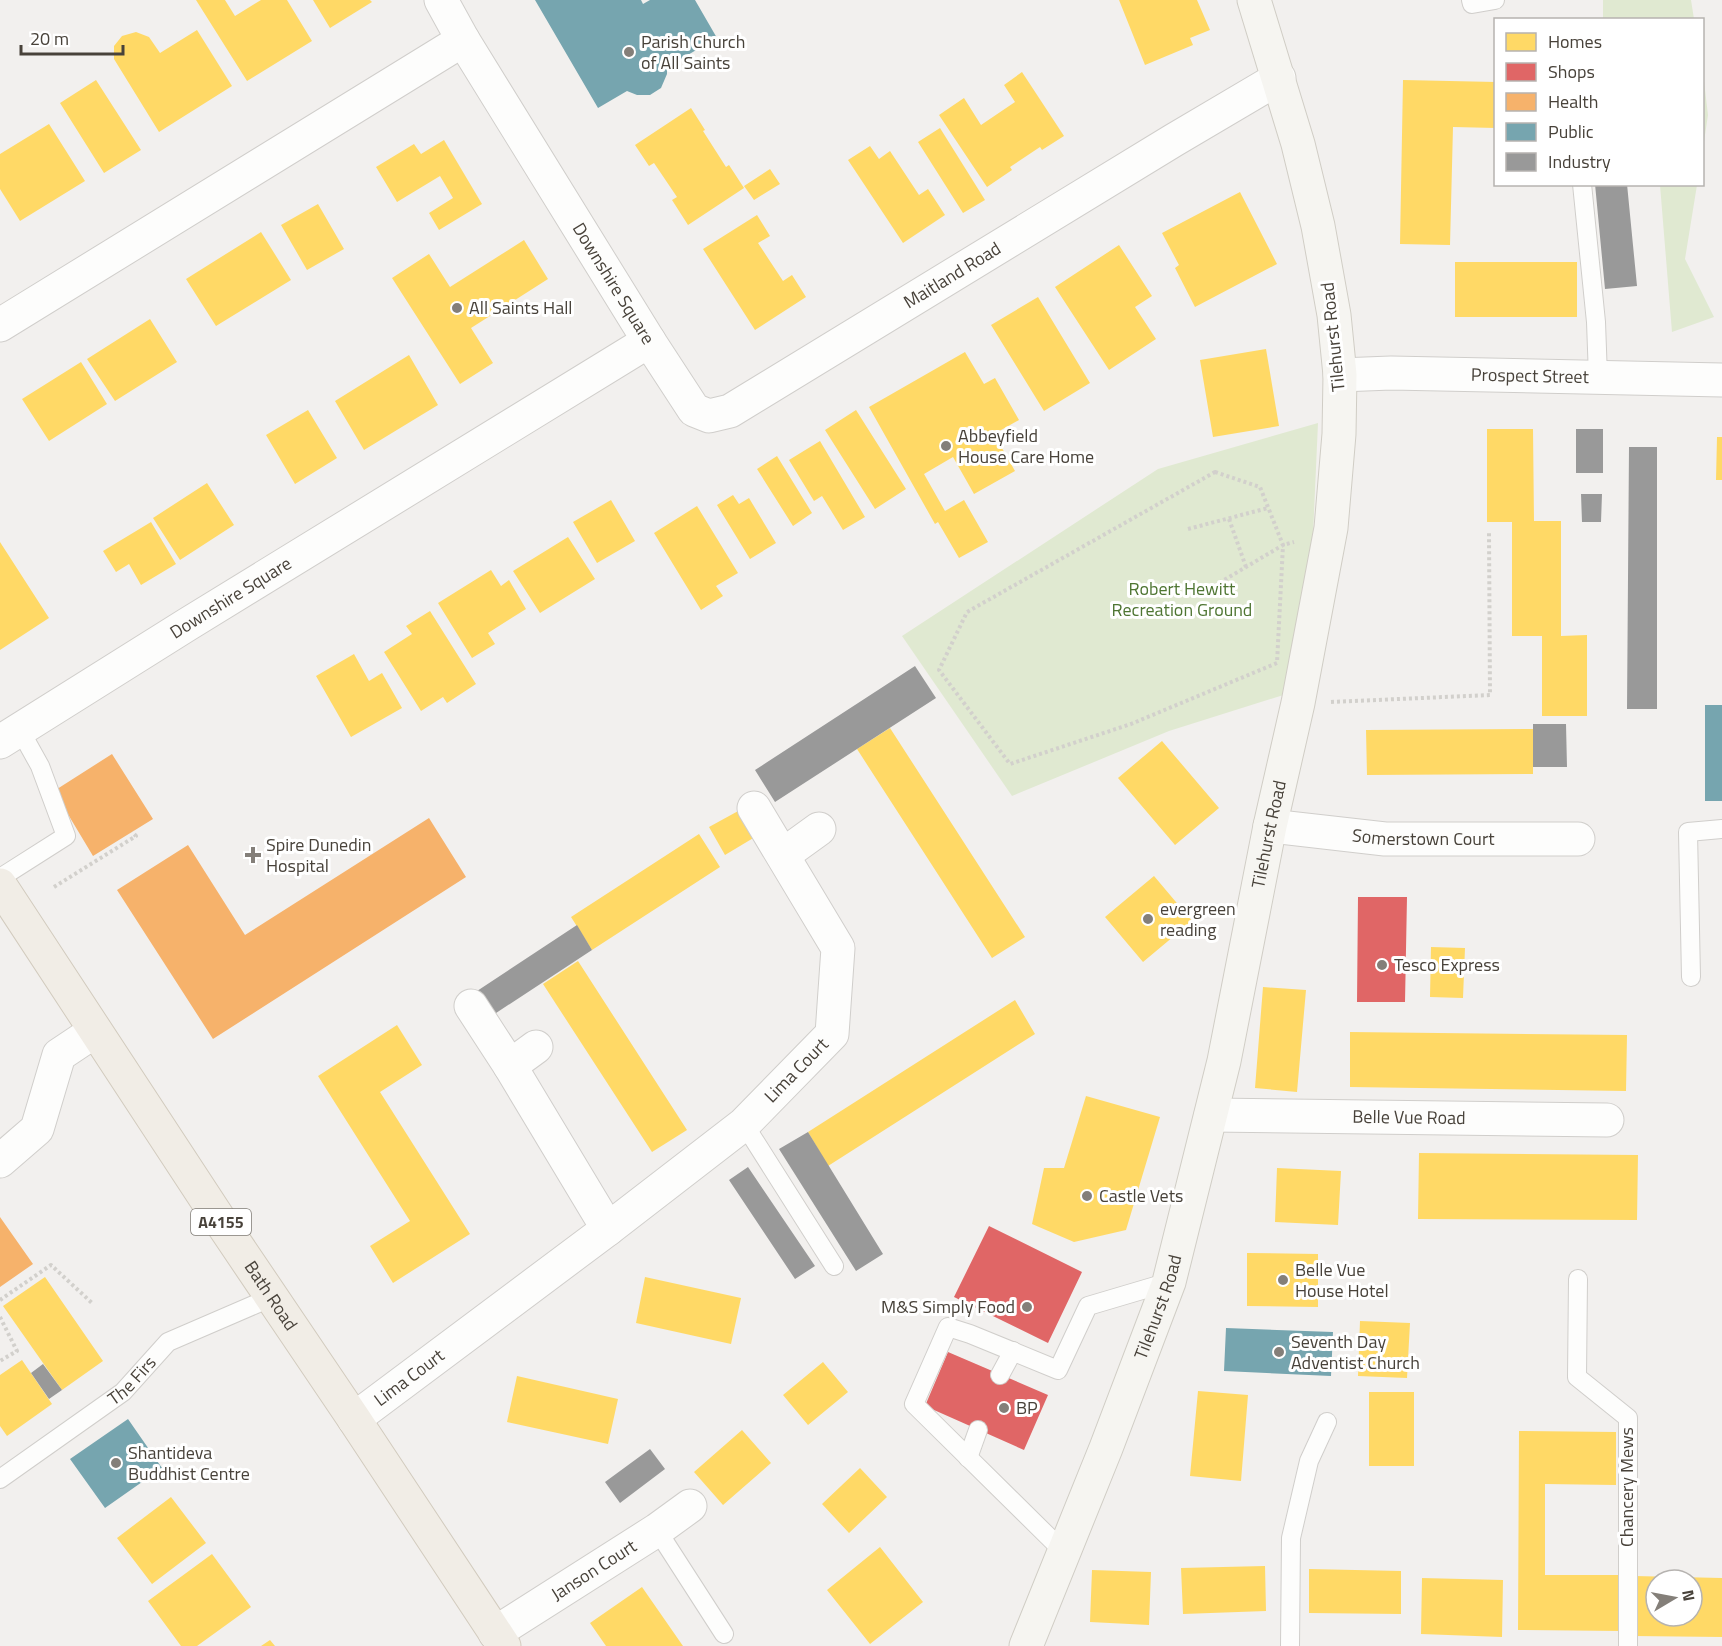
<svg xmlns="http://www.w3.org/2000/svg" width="1722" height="1646" font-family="'Titillium Web',sans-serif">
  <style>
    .green { fill: #e0e9d1 }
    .homes { fill: #ffd966; fill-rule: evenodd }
    .shops { fill: #e06666 }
    .health { fill: #f6b26b }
    .public { fill: #76a5af }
    .industry { fill: #999 }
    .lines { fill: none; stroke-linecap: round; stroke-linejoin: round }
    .lane-casing { stroke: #d0cecb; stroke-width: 20 }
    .street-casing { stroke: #d0cecb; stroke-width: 35 }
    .secondary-casing { stroke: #d0cdc5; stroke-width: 35 }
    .primary-casing { stroke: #d2cbbe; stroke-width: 35 }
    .path { stroke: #d2d0cc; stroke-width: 4; stroke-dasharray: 3 3; stroke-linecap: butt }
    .lane { stroke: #fdfdfc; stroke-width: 18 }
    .street { stroke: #fdfdfc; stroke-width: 33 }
    .secondary { stroke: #f6f5f1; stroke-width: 33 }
    .primary { stroke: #f1ede6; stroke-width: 33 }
    .poi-dot { fill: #847f79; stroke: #fff; stroke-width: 2 }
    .labels { text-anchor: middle; stroke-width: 6; stroke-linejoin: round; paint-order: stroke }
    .shield { fill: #fff; stroke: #7f7b75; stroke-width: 1.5 }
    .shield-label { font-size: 16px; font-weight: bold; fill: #48423a }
    .poi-label { font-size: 18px; fill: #48423a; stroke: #fff; text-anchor: start }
    .street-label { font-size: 18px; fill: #48423a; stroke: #fff }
    .park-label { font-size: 18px; fill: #4e7532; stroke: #fff }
  </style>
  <rect width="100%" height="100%" fill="#f2f0ee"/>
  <path class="green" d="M1603,0H1691L1694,19H1604L1603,18Z
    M1703,73L1708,115L1703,148H1702Z
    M1660,185H1697L1685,259L1714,317L1672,332Z
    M1318,423L1313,535L1296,691L1169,731L1012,796L902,636L1158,469Z"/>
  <path class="homes" d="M196,0H225L235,16L261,0H287L312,41L247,81Z
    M313,0H370L372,2L330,28Z
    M1119,0H1197L1210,30L1190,38L1193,45L1145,65Z
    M197,30L232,86L159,132L114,59V46L122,36L136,32L149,37L160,53Z
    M1022,72L1064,136L1042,150L1040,147L1010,167L1012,170L987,187L939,115L964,98L981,125L1015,102L1004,85Z
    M96,80L141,150L104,173L60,103Z
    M1403,80L1496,82V128L1453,127L1450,245L1400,244Z
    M691,108L705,130L703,131L726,167L729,165L744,188L688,225L672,200L677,197L654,163L649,166L635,145Z
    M49,124L85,181L20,221L0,189V154Z
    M940,128L985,200L963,213L918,142Z
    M444,140L482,204L439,230L429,213L453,198L440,176L397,202L376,167L414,144L421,154Z
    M870,146L879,159L890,151L919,195L928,189L945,215L903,243L848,160Z
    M770,169L780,184L754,200L744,186Z
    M1240,192L1277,264L1195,307L1175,268L1179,265L1162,233Z
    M318,204L344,249L307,270L281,225Z
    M757,215L770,236L758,243L783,281L792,275L806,297L755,330L703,249Z
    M261,232L291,280L216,326L186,279Z
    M524,240L548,279L471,328L493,363L460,384L392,278L429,254L450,287Z
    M1119,245L1152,296L1135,307L1156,339L1109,370L1055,287Z
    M1455,262H1577V317H1455Z
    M1038,297L1090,383L1044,411L991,325Z
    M150,319L177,362L115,401L87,359Z
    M1266,349L1279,426L1213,437L1200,360Z
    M965,352L984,384L995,378L1019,420L994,434L1015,471L974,494L953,457L924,474L945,511L964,500L988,542L959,558L938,522L935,524L869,407Z
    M409,355L438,405L364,450L335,401Z
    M81,362L107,404L49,441L22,399Z
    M308,410L337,458L295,484L266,435Z
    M856,410L906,489L875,509L825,430Z
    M1487,429H1533L1534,521H1561V636L1587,635V716H1542V636H1512V522H1487Z
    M1717,437H1722V480H1716Z
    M820,441L865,517L843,530L822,496L814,501L789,460Z
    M777,456L812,513L793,526L757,469Z
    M207,483L234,525L180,560L153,518Z
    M733,495L739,504L749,498L776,543L750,559L717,505Z
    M611,500L635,541L597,563L573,522Z
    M697,506L738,573L716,586L723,596L701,610L654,533Z
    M151,522L176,564L141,585L129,564L116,572L103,551Z
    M568,537L595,579L540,613L513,571Z
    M0,542L49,618L0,650Z
    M491,570L501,586L509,580L526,609L488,633L495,644L472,658L438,603Z
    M430,611L476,684L447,703L443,697L421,711L384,652L412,634L406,626Z
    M354,654L369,681L382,673L402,708L351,737L316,676Z
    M890,728L1025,937L992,958L857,749Z
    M1533,729V774L1367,775L1366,730Z
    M1162,741L1219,808L1175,845L1118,778Z
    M740,810L755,837L725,855L709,827Z
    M699,834L720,867L592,950L571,917Z
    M1154,876L1192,921L1143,962L1105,917Z
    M1431,947L1465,948L1463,998L1430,997Z
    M578,961L687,1130L652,1152L543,984Z
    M1263,987L1306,990L1297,1092L1255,1088Z
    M1015,1000L1035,1034L828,1166L808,1132Z
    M397,1025L422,1065L380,1092L470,1234L393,1283L370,1246L410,1221L318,1076Z
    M1350,1032L1627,1035L1626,1091L1350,1087Z
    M1086,1096L1160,1117L1126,1230L1074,1242L1032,1224L1044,1168H1064Z
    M1419,1153L1638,1155L1637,1220L1418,1219Z
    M1277,1168L1341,1171L1338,1225L1275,1222Z
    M1247,1253L1318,1254V1307L1247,1306Z
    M45,1277L103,1361L62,1390L3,1306Z
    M645,1277L741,1298L731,1344L636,1323Z
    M1360,1321L1410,1323L1407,1378L1358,1376Z
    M22,1360L52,1404L7,1436L0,1426V1375Z
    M823,1362L848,1392L808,1425L783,1395Z
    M517,1376L618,1399L608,1444L507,1422Z
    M1198,1391L1248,1395L1241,1481L1190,1476Z
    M1369,1392H1414V1466H1369Z
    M742,1430L771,1463L723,1505L694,1472Z
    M1519,1431L1616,1432V1485L1545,1484V1575H1622L1621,1631L1518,1630Z
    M860,1468L887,1497L849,1533L822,1504Z
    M171,1497L206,1543L152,1584L117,1538Z
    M880,1547L923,1602L870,1644L827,1590Z
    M212,1554L251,1607L197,1646H181L148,1601Z
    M1265,1566L1266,1611L1183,1614L1181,1568Z
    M1309,1569L1401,1571V1614L1309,1613Z
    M1092,1570L1151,1572L1149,1625L1090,1622Z
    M1634,1576L1722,1578V1637L1633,1636ZM1656,1580H1692V1616H1656Z
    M1422,1578L1503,1580L1502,1637L1421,1634Z
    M642,1587L683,1646H606L590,1623Z
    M270,1640L275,1646H261Z"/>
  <path class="shops" d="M1358,897H1407L1405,1002H1357Z
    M989,1226L1082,1272L1048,1343L954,1297Z
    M948,1352L1048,1395L1024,1450L925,1406Z"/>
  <path class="health" d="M112,754L153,819L93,856L54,791Z
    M429,818L466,877L213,1039L117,890L188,845L245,935Z
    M0,1217L33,1264L0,1287Z"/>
  <path class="public" d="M535,0H641L643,4L650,0H695L717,38L667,67V74L661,88L650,95H637L627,91L598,108Z
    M1705,705H1722V801H1705Z
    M1226,1328L1333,1332L1331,1376L1224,1371Z
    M128,1419L162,1468L105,1508L70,1459Z"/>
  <path class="industry" d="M1595,184H1627L1637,286L1605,289Z
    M1576,429H1603V473H1576Z
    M1629,447H1657V709H1627Z
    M1581,494H1602L1601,522H1582Z
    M915,666L936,698L775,802L755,770Z
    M1533,724H1566L1567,767H1533Z
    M577,925L592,950L490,1017L474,993Z
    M808,1132L883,1254L856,1271L779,1149Z
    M748,1167L815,1266L795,1279L729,1180Z
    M43,1364L62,1390L49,1399L31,1373Z
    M650,1449L665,1469L620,1503L605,1482Z"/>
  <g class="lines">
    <g class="lane-casing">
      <g id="lane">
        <path d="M1471,0L1472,4L1495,0"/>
        <path d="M1582,184L1596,322L1598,377"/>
        <path d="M0,878L66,836L40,766L20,730"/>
        <path d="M1691,977L1688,832L1722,829"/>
        <path d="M744,1124L834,1266"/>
        <path d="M1578,1279L1577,1377L1628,1418V1646"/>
        <path d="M1000,1375L1013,1351"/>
        <path d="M968,1458L978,1430"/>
        <path id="s1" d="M0,1479L123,1392L168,1342L256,1304L271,1296"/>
        <path d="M657,1530L724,1634"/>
        <path d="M1064,1552L914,1404L948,1327L970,1334L1058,1370L1088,1306L1169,1282"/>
        <path d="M1290,1646L1291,1538L1309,1461L1327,1422"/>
      </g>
    </g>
    <g class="street-casing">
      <g id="street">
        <path id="s2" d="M441,0L463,40L649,341L694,410L709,416L730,411L1174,140L1279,78"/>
        <path d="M0,325L463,40"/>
        <path id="s3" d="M1340,375L1391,373L1722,380"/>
        <path id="s4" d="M0,742L188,624L649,341"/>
        <path id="s5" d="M1270,826L1385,839H1578"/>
        <path d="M783,855L819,829"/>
        <path d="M471,1006L510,1066"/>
        <path d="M536,1047L510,1066L608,1229"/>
        <path id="s6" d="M1211,1115L1607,1120"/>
        <path d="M0,1161L37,1129L59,1055L95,1031"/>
        <path id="s7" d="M354,1419L608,1229L744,1124L832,1034L838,948L754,808"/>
        <path id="s8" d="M495,1633L657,1530L690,1506"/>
      </g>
    </g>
    <g class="secondary-casing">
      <g id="secondary">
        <path id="s9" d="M1026,1646L1106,1448L1169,1282L1224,1061L1270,826L1298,703L1331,528L1339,434L1340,375L1334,315L1318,226L1298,144L1254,0"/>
      </g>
    </g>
    <g class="primary-casing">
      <g id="primary">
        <path id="s10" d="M0,885L223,1225L354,1419L504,1646"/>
      </g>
    </g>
    <path class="path" d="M1215,472L1260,487L1283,545L1277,663L1131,724L1010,764L939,670L967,612Z
      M1229,519L1246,567
      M1188,529L1268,508
      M1209,589L1283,545L1294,542
      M1331,702L1490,695L1489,533
      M54,887L136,836L132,832
      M0,1300L51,1265L92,1303
      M0,1317L17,1351L0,1361"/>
    <use href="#lane" class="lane"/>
    <use href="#street" class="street"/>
    <use href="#secondary" class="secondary"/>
    <use href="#primary" class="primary"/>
  </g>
  <g class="poi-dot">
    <circle cx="629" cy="52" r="6"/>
    <circle cx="457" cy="308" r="6"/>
    <circle cx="946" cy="446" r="6"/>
    <path d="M250 846h6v6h6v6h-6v6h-6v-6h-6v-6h6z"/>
    <circle cx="1148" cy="919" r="6"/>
    <circle cx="1382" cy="965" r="6"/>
    <circle cx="1087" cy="1196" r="6"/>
    <circle cx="1283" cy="1280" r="6"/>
    <circle cx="1027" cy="1307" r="6"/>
    <circle cx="1279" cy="1352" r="6"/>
    <circle cx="1004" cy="1408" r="6"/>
    <circle cx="116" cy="1463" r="6"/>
  </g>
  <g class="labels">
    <rect class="shield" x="191" y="1209" width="60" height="26" rx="4.5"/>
    <g class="shield-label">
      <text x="221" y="1228">A4155</text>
    </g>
    <g class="poi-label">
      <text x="641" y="48">Parish Church<tspan x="641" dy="21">of All Saints</tspan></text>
      <text x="469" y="314">All Saints Hall</text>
      <text x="958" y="442">Abbeyfield<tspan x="958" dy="21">House Care Home</tspan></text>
      <text x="266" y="851">Spire Dunedin<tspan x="266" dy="21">Hospital</tspan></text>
      <text x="1160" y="915">evergreen<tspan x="1160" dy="21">reading</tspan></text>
      <text x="1394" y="971">Tesco Express</text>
      <text x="1099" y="1202">Castle Vets</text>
      <text x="1295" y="1276">Belle Vue<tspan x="1295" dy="21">House Hotel</tspan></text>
      <text x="1015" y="1313" text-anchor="end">M&amp;S Simply Food</text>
      <text x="1291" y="1348">Seventh Day<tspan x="1291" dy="21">Adventist Church</tspan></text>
      <text x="1016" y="1414">BP</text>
      <text x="128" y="1459">Shantideva<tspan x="128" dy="21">Buddhist Centre</tspan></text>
    </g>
    <g class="street-label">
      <text dy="6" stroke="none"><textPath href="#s2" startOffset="780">Maitland Road</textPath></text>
      <text dy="6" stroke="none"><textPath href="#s2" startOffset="332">Downshire Square</textPath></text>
      <text transform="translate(1333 337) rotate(-96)" y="6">Tilehurst Road</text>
      <text dy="6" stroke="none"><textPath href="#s3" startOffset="190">Prospect Street</textPath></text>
      <text dy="6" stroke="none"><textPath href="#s4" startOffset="272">Downshire Square</textPath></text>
      <text dy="6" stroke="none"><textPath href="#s9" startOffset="850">Tilehurst Road</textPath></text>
      <text dy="6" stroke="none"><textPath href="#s5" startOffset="154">Somerstown Court</textPath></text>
      <text dy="6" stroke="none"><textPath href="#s7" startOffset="564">Lima Court</textPath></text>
      <text dy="6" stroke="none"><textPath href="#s6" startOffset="198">Belle Vue Road</textPath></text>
      <text dy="6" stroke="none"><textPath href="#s10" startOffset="492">Bath Road</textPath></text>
      <text dy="6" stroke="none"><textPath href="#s9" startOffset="364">Tilehurst Road</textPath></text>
      <text dy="6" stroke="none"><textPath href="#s7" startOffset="69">Lima Court</textPath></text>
      <text dy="6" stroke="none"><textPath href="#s1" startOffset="165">The Firs</textPath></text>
      <text transform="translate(1627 1487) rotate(-90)" y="6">Chancery Mews</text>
      <text dy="6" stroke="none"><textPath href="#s8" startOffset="117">Janson Court</textPath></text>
    </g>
    <g class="park-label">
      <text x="1182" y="595">Robert Hewitt<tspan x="1182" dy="21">Recreation Ground</tspan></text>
    </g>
  </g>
  <rect x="1494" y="18" width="210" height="168" fill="#ffffff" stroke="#b6b3b0" stroke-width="1.5"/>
  <rect x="1506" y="33" width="30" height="18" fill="#ffd966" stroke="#b6b3b0" stroke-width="1.5"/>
  <text x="1548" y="48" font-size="18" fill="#48423a">Homes</text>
  <rect x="1506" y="63" width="30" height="18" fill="#e06666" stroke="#b6b3b0" stroke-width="1.5"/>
  <text x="1548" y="78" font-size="18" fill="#48423a">Shops</text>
  <rect x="1506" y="93" width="30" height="18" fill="#f6b26b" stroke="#b6b3b0" stroke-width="1.5"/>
  <text x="1548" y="108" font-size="18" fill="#48423a">Health</text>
  <rect x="1506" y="123" width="30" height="18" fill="#76a5af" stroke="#b6b3b0" stroke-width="1.5"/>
  <text x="1548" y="138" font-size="18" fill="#48423a">Public</text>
  <rect x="1506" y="153" width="30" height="18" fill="#999999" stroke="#b6b3b0" stroke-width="1.5"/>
  <text x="1548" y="168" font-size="18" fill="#48423a">Industry</text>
  <g transform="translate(1674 1598) rotate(80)"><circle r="28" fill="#ffffff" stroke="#b6b3b0" stroke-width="1.5"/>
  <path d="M0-4.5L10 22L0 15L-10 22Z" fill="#847f79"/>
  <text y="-9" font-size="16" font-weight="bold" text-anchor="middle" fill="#48423a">N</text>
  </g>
  <path d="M21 45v9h102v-9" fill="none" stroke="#48423a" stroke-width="3"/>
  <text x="30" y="45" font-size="18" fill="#48423a" stroke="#ffffff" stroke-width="4.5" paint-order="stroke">20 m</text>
</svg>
